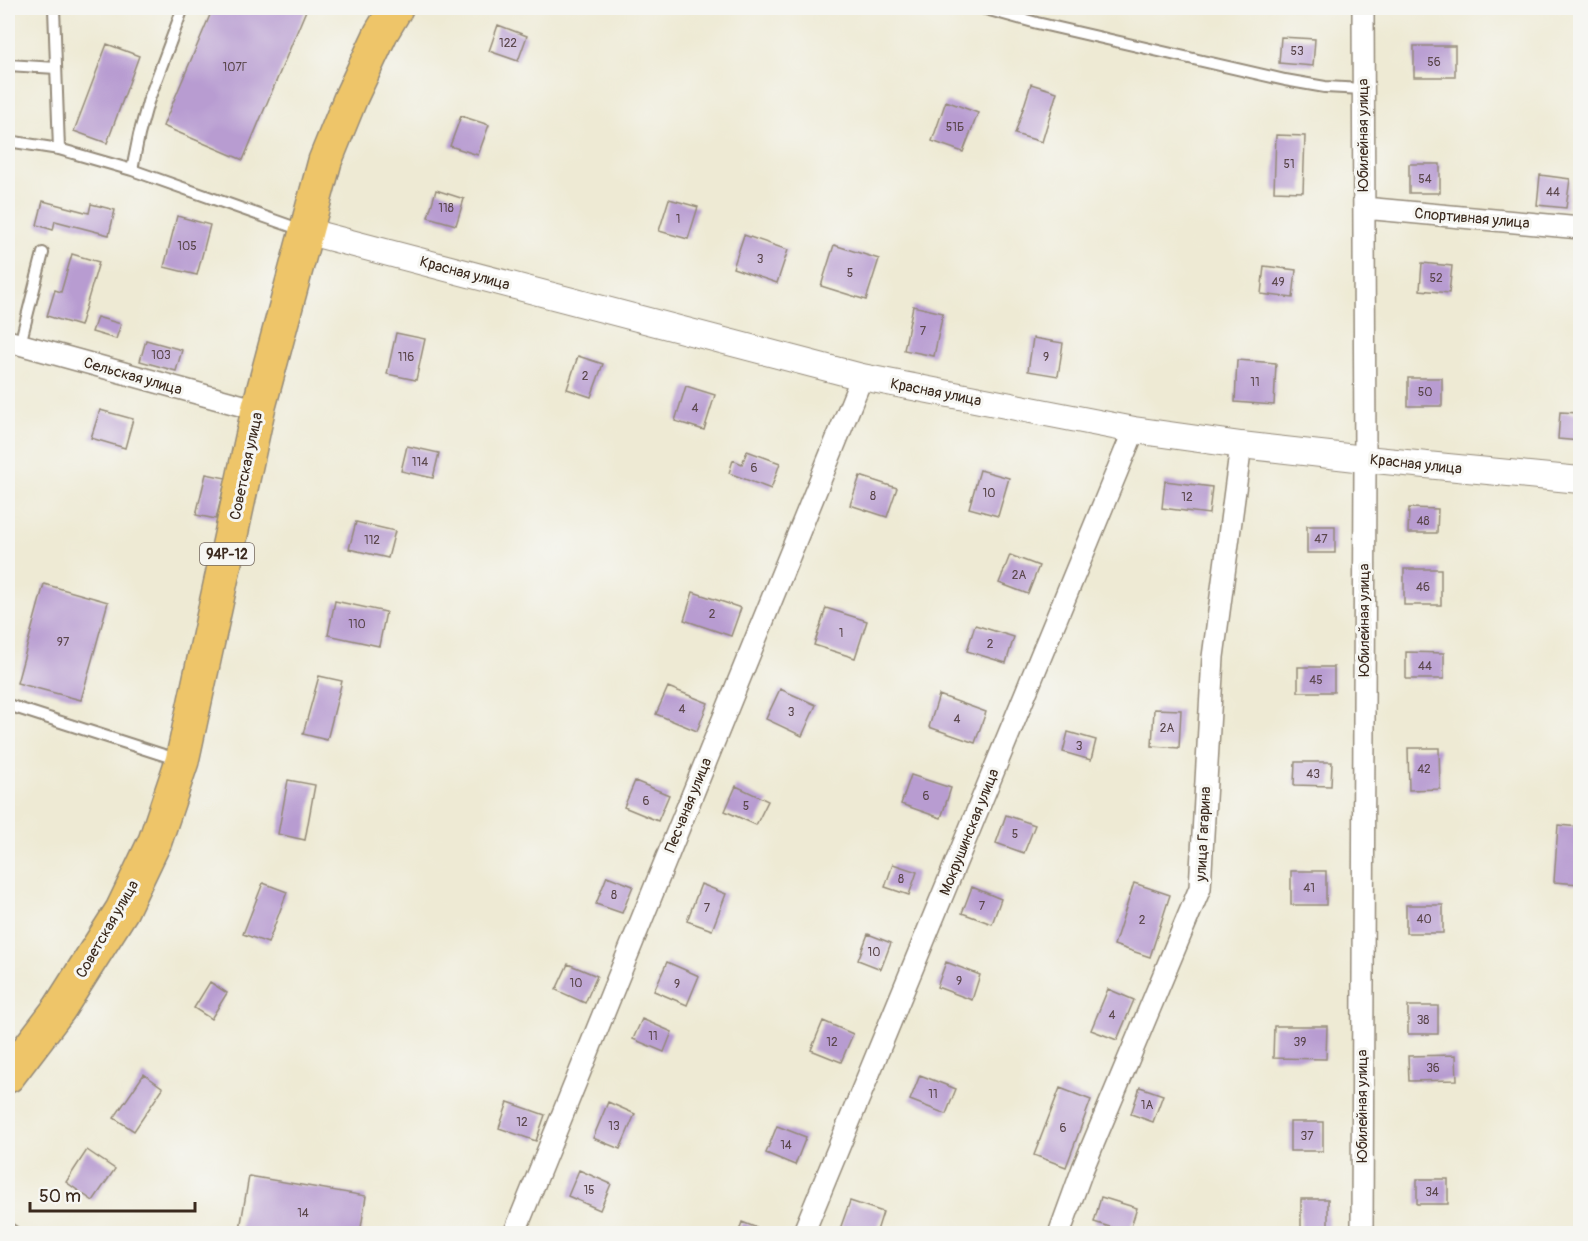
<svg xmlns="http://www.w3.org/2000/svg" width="1588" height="1241" font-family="Pangolin,sans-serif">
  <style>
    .building { fill: #b89cd1 }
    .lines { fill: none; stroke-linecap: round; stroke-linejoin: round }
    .service-casing { stroke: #948a79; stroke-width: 14 }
    .minor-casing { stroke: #948a79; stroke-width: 24 }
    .tertiary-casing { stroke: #948a79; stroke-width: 28 }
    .primary-casing { stroke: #948a79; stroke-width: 36 }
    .service { stroke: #fff; stroke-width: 10 }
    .minor { stroke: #fff; stroke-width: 21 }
    .tertiary { stroke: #fff; stroke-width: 26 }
    .primary { stroke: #eec569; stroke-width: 33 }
    .labels { text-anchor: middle; stroke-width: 6; stroke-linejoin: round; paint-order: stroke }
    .number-label { font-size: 12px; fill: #5a464b }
    .shield { fill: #f6f6f2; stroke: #73675e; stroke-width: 1.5 }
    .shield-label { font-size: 14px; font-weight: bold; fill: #3b2a1e }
    .street-label { font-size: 15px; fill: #3b2a1e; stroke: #f6f6f2 }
  </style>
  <rect width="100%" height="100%" fill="#f6f6f2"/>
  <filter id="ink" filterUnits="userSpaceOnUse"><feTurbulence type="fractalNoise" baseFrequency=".0167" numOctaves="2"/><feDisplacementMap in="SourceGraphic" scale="12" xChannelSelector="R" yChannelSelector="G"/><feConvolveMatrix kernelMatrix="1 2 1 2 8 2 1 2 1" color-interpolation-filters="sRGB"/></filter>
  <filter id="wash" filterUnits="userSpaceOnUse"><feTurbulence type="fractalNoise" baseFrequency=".008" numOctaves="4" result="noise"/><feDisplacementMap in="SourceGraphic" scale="24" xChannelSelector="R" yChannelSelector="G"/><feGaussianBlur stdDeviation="1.35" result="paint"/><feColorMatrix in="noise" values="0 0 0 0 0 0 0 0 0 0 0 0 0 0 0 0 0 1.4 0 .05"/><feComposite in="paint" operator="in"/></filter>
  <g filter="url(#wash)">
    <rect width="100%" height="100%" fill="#eeead4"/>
    <g id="blocks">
      <path class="building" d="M213,8H307L243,160L163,126Z
        M498,25L527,36L518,61L489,51Z
        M1281,37L1315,39L1313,66L1279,63Z
        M107,44L139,56L107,143L74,131Z
        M1414,46H1455V77H1414Z
        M1031,84L1057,92L1042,142L1015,134Z
        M946,101L978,113L963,152L932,141Z
        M461,116L489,125L478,155L450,146Z
        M1276,135L1305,136L1303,192L1274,191Z
        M1409,164H1440V193H1409Z
        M1540,175L1570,179L1566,208L1537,205Z
        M436,190L464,199L456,225L428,217Z
        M669,199L698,207L688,239L659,231Z
        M43,201L89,213L91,204L115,210L109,235L55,221L53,230L37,225Z
        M177,216L210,225L197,275L164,267Z
        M744,235L788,250L777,283L733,268Z
        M834,245L879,259L866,300L821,286Z
        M72,254L99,262L80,326L47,316L55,290L61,292Z
        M1422,263L1452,266L1449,293L1420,290Z
        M1264,266L1296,270L1293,298L1261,294Z
        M913,306L943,313L934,356L904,350Z
        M97,317L121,324L116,339L92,332Z
        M396,333L425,339L416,380L387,374Z
        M1033,338L1063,343L1058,376L1028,371Z
        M146,340L182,350L176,371L140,361Z
        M578,356L603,364L591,397L567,389Z
        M1237,360L1276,363L1274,405L1235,402Z
        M1408,378H1442V406H1408Z
        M686,386L715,395L704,430L675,421Z
        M100,410L133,419L125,448L91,438Z
        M1560,412L1580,413V441L1558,439Z
        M407,446L439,453L433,478L401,471Z
        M747,451L780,463L771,489L729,473L733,460L742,464Z
        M980,470L1009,478L998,516L969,508Z
        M206,474L226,478L216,519L196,515Z
        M860,476L897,488L887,517L850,505Z
        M1165,481L1212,487L1209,514L1162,508Z
        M1409,508L1438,509L1437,533H1408Z
        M356,522L395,531L388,558L349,549Z
        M1307,526H1335V553H1307Z
        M1010,555L1039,566L1028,594L999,583Z
        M1404,569H1441V605H1404Z
        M44,584L108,602L81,700L17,683Z
        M693,592L741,608L731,636L684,620Z
        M335,601L386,612L379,646L328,635Z
        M826,608L867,621L855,658L814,645Z
        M975,625L1014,637L1006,663L967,651Z
        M1406,652L1444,653V679H1406Z
        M1298,667H1334V692H1298Z
        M319,676L342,681L327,740L303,734Z
        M668,687L708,703L697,731L656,714Z
        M780,689L816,705L802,736L766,719Z
        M939,695L986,712L975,743L929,727Z
        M1154,709L1181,710L1179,748L1152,746Z
        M1068,732L1096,740L1091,760L1063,752Z
        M1408,748H1439L1440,789L1409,790Z
        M1295,762H1332L1331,786L1294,785Z
        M911,775L951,788L941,818L901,804Z
        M288,780L315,785L305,840L278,834Z
        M635,781L669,795L658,821L624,807Z
        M736,786L768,801L756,825L725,811Z
        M1006,815L1035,825L1024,853L996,843Z
        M1558,825L1580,827V884L1554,882Z
        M893,864L917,872L909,895L885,887Z
        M1291,871H1326V905H1291Z
        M607,876L633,886L622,913L596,904Z
        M263,883L287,892L268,943L243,934Z
        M1134,883L1170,895L1150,957L1114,945Z
        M701,884L726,894L712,930L687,921Z
        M972,887L1001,899L992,924L962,913Z
        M1406,905H1443V933H1406Z
        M868,934L891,943L881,969L858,960Z
        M667,962L699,976L687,1005L654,991Z
        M946,962L980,975L972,1000L937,987Z
        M568,964L597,976L585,1003L556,990Z
        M210,982L227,993L211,1019L194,1008Z
        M1108,989L1134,1000L1117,1040L1091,1030Z
        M1408,1006H1438V1034H1408Z
        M642,1019L672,1032L664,1052L633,1039Z
        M823,1021L853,1034L841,1062L811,1050Z
        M1274,1026H1327L1326,1059L1273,1058Z
        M1456,1055L1457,1080L1409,1081L1408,1056Z
        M144,1074L163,1088L134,1131L114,1118Z
        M920,1075L956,1089L946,1114L910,1100Z
        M1140,1087L1163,1095L1153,1122L1131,1114Z
        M1060,1088L1091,1100L1066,1167L1034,1155Z
        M508,1102L545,1115L536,1141L499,1128Z
        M608,1102L635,1114L620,1149L593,1138Z
        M1290,1122H1323V1151H1290Z
        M777,1126L806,1137L795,1165L766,1153Z
        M87,1150L115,1169L93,1201L66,1182Z
        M579,1170L611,1184L600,1210L568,1196Z
        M249,1176L366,1196L360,1234H265L240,1229Z
        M1417,1179H1448V1204H1417Z
        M1101,1197L1137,1208L1129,1233L1094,1222Z
        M1301,1199H1328V1230H1301Z
        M850,1201L883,1212L876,1234H853L840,1229Z
        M742,1222L770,1233V1234H738Z"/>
    </g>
  </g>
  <g filter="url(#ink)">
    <use href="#blocks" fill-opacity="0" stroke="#948a79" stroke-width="1.5"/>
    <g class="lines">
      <g class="service-casing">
        <path id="service" d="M54,8L59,149
          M982,8L1037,23L1285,80L1325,87L1363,89
          M8,65L56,68
          M8,141L59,149L132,170L302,230
          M132,170L139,135L148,102L183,8
          M20,344L43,253
          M8,705L179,760
          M8,1228L17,1234"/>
      </g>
      <g class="minor-casing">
        <path id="minor" d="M1364,208L1580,228
          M8,341L258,410
          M514,1234L862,377
          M803,1234L1134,430
          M1059,1234L1083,1168L1200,888L1213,657L1241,445
          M1362,1234L1365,459L1363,8"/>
      </g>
      <g class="tertiary-casing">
        <path id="tertiary" d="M305,231L862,377L1134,430L1241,445L1365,459L1580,480"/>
      </g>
      <g class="primary-casing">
        <path id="primary" d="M8,1076L59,1009L122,910L155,841L182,761L258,410L325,161L351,97L381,33L396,8"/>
      </g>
      <use href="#service" class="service"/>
      <use href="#minor" class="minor"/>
      <use href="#tertiary" class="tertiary"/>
      <use href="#primary" class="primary"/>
    </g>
  </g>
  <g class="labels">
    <g class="number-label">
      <text x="508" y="47">122</text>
      <text x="1297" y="55">53</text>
      <text x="1434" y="66">56</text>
      <text x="235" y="71">107Г</text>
      <text x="955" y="131">51Б</text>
      <text x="1289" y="168">51</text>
      <text x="1425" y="183">54</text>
      <text x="1553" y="196">44</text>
      <text x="446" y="212">118</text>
      <text x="678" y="223">1</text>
      <text x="187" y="250">105</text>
      <text x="760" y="263">3</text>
      <text x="850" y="277">5</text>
      <text x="1436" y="282">52</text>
      <text x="1278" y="286">49</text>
      <text x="923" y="335">7</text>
      <text x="161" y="359">103</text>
      <text x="406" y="361">116</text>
      <text x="1046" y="361">9</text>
      <text x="585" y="380">2</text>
      <text x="1255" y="386">11</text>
      <text x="1425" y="396">50</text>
      <text x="695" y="412">4</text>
      <text x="420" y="466">114</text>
      <text x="754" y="472">6</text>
      <text x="989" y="497">10</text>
      <text x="873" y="500">8</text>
      <text x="1187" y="501">12</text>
      <text x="1423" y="525">48</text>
      <text x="1321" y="543">47</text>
      <text x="372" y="544">112</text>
      <text x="1019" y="579">2А</text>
      <text x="1423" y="591">46</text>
      <text x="712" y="618">2</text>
      <text x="357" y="628">110</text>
      <text x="841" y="637">1</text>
      <text x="63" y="646">97</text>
      <text x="990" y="648">2</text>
      <text x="1425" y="670">44</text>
      <text x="1316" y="684">45</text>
      <text x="682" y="713">4</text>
      <text x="791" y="716">3</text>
      <text x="957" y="723">4</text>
      <text x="1167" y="732">2А</text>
      <text x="1079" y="750">3</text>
      <text x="1424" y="773">42</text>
      <text x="1313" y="778">43</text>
      <text x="926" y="800">6</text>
      <text x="646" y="805">6</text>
      <text x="746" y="810">5</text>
      <text x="1015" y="838">5</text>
      <text x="901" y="883">8</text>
      <text x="1309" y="892">41</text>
      <text x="614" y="899">8</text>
      <text x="982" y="910">7</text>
      <text x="707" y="912">7</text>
      <text x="1424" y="923">40</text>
      <text x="1142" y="924">2</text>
      <text x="874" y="956">10</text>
      <text x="959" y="985">9</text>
      <text x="576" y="987">10</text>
      <text x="677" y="988">9</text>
      <text x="1112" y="1019">4</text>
      <text x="1423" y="1024">38</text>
      <text x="653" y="1040">11</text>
      <text x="832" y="1046">12</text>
      <text x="1300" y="1046">39</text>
      <text x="1433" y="1072">36</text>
      <text x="933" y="1098">11</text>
      <text x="1147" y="1109">1А</text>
      <text x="522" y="1126">12</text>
      <text x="614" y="1130">13</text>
      <text x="1063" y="1132">6</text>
      <text x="1307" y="1140">37</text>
      <text x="786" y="1149">14</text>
      <text x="589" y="1194">15</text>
      <text x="1432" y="1196">34</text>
      <text x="303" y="1217">14</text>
    </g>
    <rect class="shield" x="200" y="543" width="54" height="22" rx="4.5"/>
    <g class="shield-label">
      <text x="227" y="559">94Р-12</text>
    </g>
    <g class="street-label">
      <text transform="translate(1363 135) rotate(-90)" y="5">Юбилейная улица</text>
      <text transform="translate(1472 218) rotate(5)" y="5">Спортивная улица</text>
      <text transform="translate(465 273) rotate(15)" y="5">Красная улица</text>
      <text transform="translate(133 376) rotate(16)" y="5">Сельская улица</text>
      <text transform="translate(936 392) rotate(11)" y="5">Красная улица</text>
      <text transform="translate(1416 464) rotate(6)" y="5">Красная улица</text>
      <text transform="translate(246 466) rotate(-78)" y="5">Советская улица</text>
      <text transform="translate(1364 620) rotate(-90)" y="5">Юбилейная улица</text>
      <text transform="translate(688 805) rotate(-68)" y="5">Песчаная улица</text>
      <text transform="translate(969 832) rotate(-68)" y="5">Мокрушинская улица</text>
      <text transform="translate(1203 834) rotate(-87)" y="5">улица Гагарина</text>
      <text transform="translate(107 929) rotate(-60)" y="5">Советская улица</text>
      <text transform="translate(1362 1106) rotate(-90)" y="5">Юбилейная улица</text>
    </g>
  </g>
  <rect width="1588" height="1241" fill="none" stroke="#f6f6f2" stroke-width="30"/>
  <path d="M30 1202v9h165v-9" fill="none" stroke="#3b2a1e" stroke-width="3"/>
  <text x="39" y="1202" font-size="18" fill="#3b2a1e" stroke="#f6f6f2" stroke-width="4.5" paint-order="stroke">50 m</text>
</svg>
